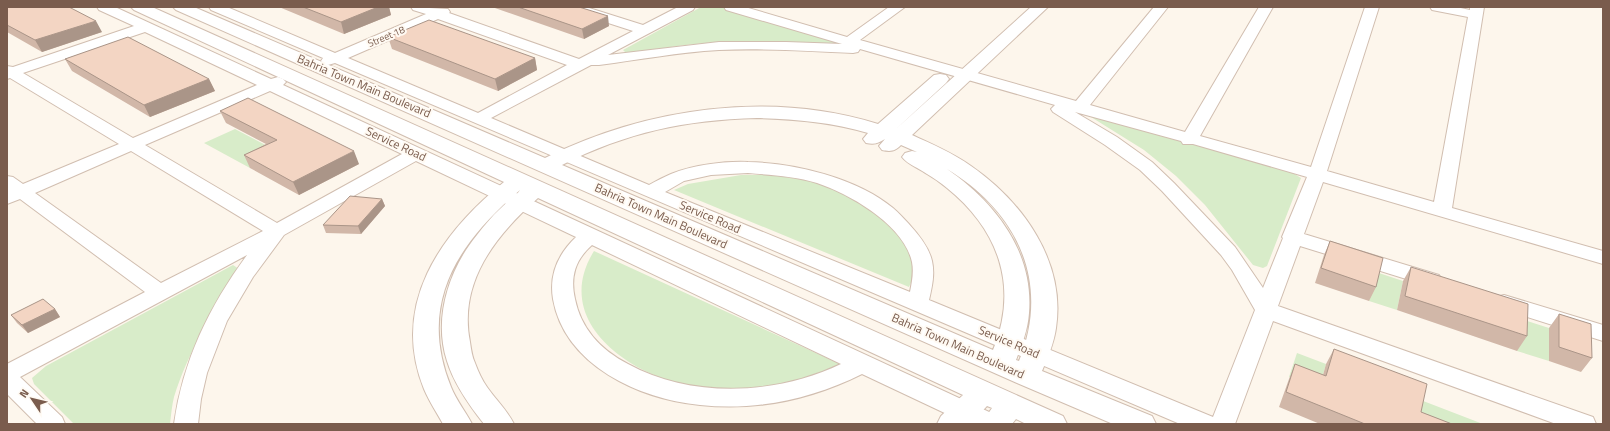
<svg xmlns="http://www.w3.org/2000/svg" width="1610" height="431" font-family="'Titillium Web',sans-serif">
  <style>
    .green { fill: #d8ecc9 }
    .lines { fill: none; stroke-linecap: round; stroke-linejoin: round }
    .minor-casing { stroke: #d1beb0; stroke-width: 2 }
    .tertiary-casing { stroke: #d1beb0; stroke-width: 2 }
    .minor { fill: #fff; fill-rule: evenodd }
    .tertiary { fill: #fff; fill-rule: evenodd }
    .wall { fill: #d1b7a8 }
    .shaded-wall { fill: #aa9588 }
    .building { fill: #f3d5c3; stroke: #aa9588 }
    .labels { text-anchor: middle; stroke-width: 4; stroke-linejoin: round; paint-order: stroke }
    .far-street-label { font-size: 10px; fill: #7a5c4d; stroke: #fffaf3 }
    .street-label { font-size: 12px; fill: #7a5c4d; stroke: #fffaf3 }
  </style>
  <rect width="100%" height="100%" fill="#fdf6ec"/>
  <path class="green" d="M701,7H722L838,42L835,44C792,42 749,40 706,43C679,45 653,50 626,53L623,50Z
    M1094,114L1293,173L1301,178L1267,266L1263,268L1253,265L1205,205L1176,176L1144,150L1091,117Z
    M235,129L281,153L250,168L204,143Z
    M741,175H772L812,181L837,189L889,220L909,250L913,266V278L909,287L674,190L688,184Z
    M594,251L840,364C830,373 817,375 804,380C768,391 717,393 681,384C621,369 553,317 594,251Z
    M233,265L239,269C215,309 188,351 174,397C172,405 171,415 170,424H74L34,384L32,378L46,366Z
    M1376,272L1403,281L1397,310L1369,301Z
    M1518,318L1549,328V361L1517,351Z
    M1297,353L1326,364L1319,389L1289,377Z
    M1418,399L1483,424H1413Z"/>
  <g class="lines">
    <g class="minor-casing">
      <path id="minor" d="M97,7H115L271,79L278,77L283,79L286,82L283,85L1000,417L1003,424H968L862,374C812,399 756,411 700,405C640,399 565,366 553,299C549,275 558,254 576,237L416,161L284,235L253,277L227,321L207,373L201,399L198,424H174C183,360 209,307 247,255L20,377L62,417L65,424H37L7,394V364L145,292L20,199L7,204V191H8L7,190V176L13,177L23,184L119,144L10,78L7,79V66L13,67L134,26L99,10ZM145,32L257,85L133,138L23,73ZM270,91L402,154L277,223L145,145ZM131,151L263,231L161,283L35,193ZM592,245L841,364C776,395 692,399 628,364C601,350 581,329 575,299C570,277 575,260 592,245Z
        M209,7H227L335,53L426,14L413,10L411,7L448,9L450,12L449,13L579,59L633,31L568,10L566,7H586L643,25L678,7H695L693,10L608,55L719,42H786L842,44L726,10L724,7H745L847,37L889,7H905L860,40L1076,101L1154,7H1168L1090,105L1185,132L1259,7H1273L1200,136L1311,167L1365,7H1379L1327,171L1434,202L1468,17L1432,10L1430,7H1456L1470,10V7H1484L1452,208L1603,251V264L1323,182L1304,234L1439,275L1442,280L1439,285L1432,287L1300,246L1278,306L1593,417L1596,424H1556L1273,321L1235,424H1180L335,63L328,65L323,64L321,61L323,58L211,10ZM438,19L567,65L478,113L348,58ZM860,49L1055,105L1051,109L1053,112L1105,145L1140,170L1162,191L1221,255L1232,270L1255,310L1213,417L929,300C932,287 935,274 932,261C929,247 918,234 908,223C903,218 899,213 893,208C857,178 795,163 748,162C725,161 693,165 671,174C664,177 656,181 649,185L491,118L591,65H599C639,60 679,52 719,50C764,48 809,51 853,53L858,52ZM1075,112L1181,141L1183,144H1193L1307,177L1282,237L1283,238L1263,288L1235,247L1174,183L1152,162L1117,137ZM748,173C771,175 795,176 817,183C850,194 904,225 912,262C914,272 912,282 910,292L665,192L684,181L711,175Z
        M1504,295L1603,325V341L1496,307L1493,302L1496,297Z"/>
    </g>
    <g class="tertiary-casing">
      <path id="tertiary" d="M131,7H152L1063,416L1067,424H1026L1016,419L1012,424H981L992,408L987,406L970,424H937L941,416L963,395L538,198C496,235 458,282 470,342C471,349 472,357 475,363C478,371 482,380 487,387C496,400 507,410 514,424H484C469,405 454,384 447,361C433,318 449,269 477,235C484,226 492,216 501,208C507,202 517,195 520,190C458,243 417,303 451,387C456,400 466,412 472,424H443C437,413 429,401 424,389C390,305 440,234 504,182L134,10Z
        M173,7H194L545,158C646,108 769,90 878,124L934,75L940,74L946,75L949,79L946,83L896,129L1031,7H1048L912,135C932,144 953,153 971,166C1023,202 1066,262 1056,328C1054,343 1048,357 1042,371L1152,416L1156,424H1113L1017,383L176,10ZM757,118C794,119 832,122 868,133L863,139L866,143C875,145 878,143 885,139L879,146L882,150C891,152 895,151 901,145L917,152L912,151L905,153L902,157C908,165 919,168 927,174C934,178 941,183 947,188C999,230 1019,287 993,350L562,165C627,132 685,120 757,118ZM947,169C1018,212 1051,283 1019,361L1016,360C1022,345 1028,329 1029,313C1034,252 995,202 947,169Z"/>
    </g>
    <use href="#minor" class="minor"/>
    <use href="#tertiary" class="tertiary"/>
  </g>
  <path class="wall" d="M7,7L102,32L42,52L7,32Z
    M279,7H389L391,15L344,34Z
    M492,7H579L609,26L584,39Z
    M388,37L535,58L537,70L498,91L392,49Z
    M65,59L209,79L215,91L150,117L72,71Z
    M220,111L359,164L299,195L250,168L244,155L266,144L226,123Z
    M382,199L385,206L361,234L326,233L323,225Z
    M1330,241L1376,287L1369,301L1315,283L1324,255Z
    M1411,267L1527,336L1517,351L1397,310L1403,281Z
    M55,309L60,317L28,333L17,323L11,315Z
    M1559,314L1592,358L1581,372L1549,361V328Z
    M1334,349L1421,412L1452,424H1320L1279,407L1289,379L1295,364L1323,375L1326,364Z"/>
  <path class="shaded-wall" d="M378,7H389L391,15L344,34L341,22Z
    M608,16L609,26L584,39L582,29Z
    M96,21L102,32L42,52L35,40Z
    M535,58L537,70L498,91L495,79Z
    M209,79L215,91L150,117L144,105Z
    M354,151L359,164L299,195L293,182Z
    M382,199L385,206L361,234L358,226Z
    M55,309L60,317L28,333L22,325Z"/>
  <path class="building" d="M7,7H69L96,21L35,40L7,25Z
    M303,7H378L341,22Z
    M518,7H579L608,16L582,29Z
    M429,20L535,58L495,79L388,37Z
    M128,37L209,79L144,105L65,59Z
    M248,98L354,151L293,182L244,155L277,140L220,111Z
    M350,196L382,199L358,226L323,225Z
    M1330,241L1383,258L1376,287L1321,268Z
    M1411,267L1528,304L1527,336L1405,296Z
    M43,299L55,309L22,325L11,315Z
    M1559,314L1591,324L1592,358L1559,347Z
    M1334,349L1427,384L1421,412L1452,424H1365L1286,392L1295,364L1326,376Z"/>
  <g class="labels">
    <g class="far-street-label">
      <text transform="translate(386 36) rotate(-23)" y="4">Street 18</text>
    </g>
    <g class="street-label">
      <text transform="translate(364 86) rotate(23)" y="4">Bahria Town Main Boulevard</text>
      <text transform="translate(396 144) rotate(25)" y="4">Service Road</text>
      <text transform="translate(661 216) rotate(24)" y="4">Bahria Town Main Boulevard</text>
      <text transform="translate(710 217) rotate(23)" y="4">Service Road</text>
      <text transform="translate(1009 342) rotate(23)" y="4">Service Road</text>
      <text transform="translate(958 346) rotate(24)" y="4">Bahria Town Main Boulevard</text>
    </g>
  </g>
  <rect width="1610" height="431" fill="none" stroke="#7a5c4d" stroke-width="16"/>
  <g transform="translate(32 399) rotate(305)" stroke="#fffaf3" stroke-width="3" paint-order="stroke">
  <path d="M0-3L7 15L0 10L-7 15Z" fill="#7a5c4d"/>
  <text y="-6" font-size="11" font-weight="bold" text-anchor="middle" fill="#7a5c4d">N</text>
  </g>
</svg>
